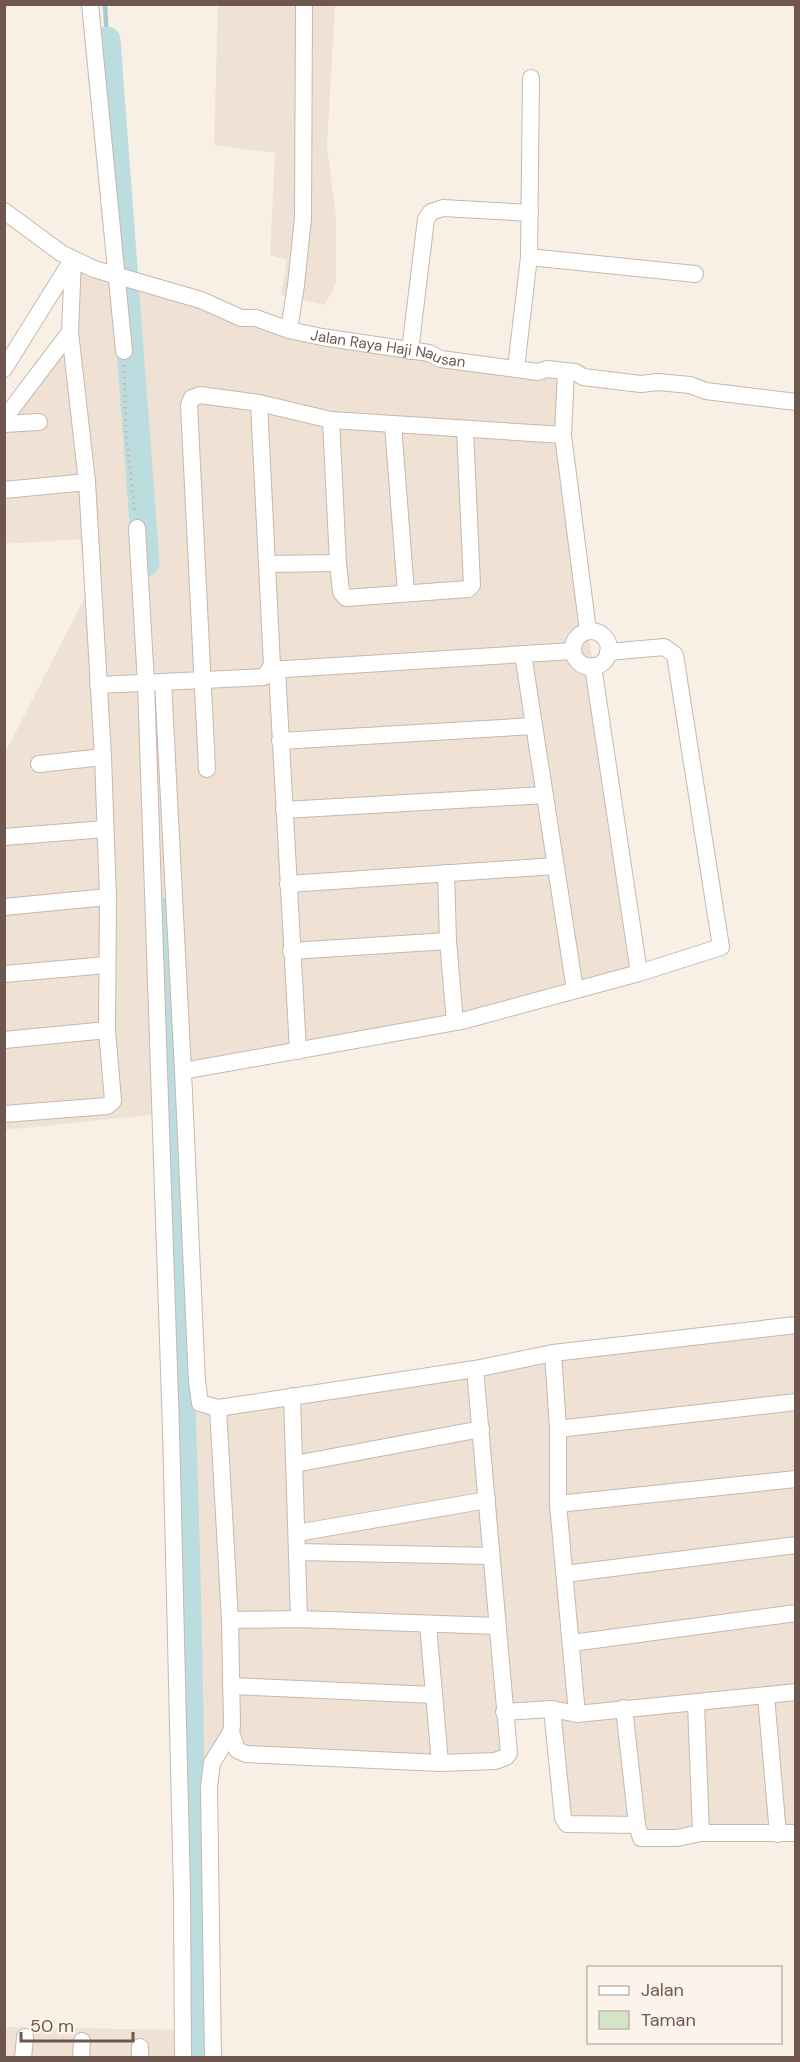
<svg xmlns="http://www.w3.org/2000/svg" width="800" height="2062" font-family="'DM Sans',sans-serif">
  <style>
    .residential { fill: #efe1d4 }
    .green { fill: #d4e4c6 }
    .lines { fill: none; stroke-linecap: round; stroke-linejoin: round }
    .stream { stroke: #a4ccd0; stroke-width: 4.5 }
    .river { stroke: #bcdddf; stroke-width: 27 }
    .minor-casing { stroke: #c8b7ad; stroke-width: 18 }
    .path { stroke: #cfb1a4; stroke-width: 3; stroke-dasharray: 1.5 4.5; stroke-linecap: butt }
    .minor { stroke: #fff; stroke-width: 16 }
    .labels { text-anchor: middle; stroke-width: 4.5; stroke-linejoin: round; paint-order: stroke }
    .street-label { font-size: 15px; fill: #6e574e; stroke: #fcf4eb }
  </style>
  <rect width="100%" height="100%" fill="#f9f0e5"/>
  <path class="residential" d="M218,5H335L327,146L336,217V283L325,305L281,295L287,260L270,255L275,153L214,145Z
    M73,259L289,330L566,371L588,631L639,973L462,1021L184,1071L200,1402L795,1325V1834L641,1838L636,1825H569L552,1709L504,1712L506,1757L236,1750L217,1753L213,2057H196L192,2028L190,1751L184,1409L151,691L159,1114L5,1130L4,755L87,593L80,539L4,544L5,428L70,332Z
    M5,2027L183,2030V2057L5,2058Z"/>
  <path class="green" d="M151,691C172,1136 195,1582 192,2028L196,2058L183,2057Z"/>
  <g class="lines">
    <path class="stream" d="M105,4L107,40"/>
    <path class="river" d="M107,40L146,563
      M161,911C179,1283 194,1655 192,2028L196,2058"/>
    <g class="minor-casing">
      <g id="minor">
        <path d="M90,4L124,351"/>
        <path id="s1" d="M4,211L61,253L94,269L201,300L241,318H256L289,330L322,337L429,353L441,359L538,372L547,369L575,372L583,377L641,384L658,382L690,385L706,391L796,402"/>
        <path d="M529,257L695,274"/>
        <path d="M289,330L296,285L303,218L304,4"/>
        <path d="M410,351L426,219L431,212L443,208L530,213"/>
        <path d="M516,368L529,257L531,78"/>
        <path d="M4,369L72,260"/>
        <path d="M566,371L563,435L588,631"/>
        <path d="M4,419L70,332"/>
        <path d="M331,420L338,563L341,592L346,598L468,589L472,585L465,429"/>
        <path d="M4,424L39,422"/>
        <path d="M393,425L406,593"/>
        <path d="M4,490L87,482"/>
        <path d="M137,528L146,683L171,1429L182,1893L183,2058"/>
        <path d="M268,564L338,563"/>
        <circle cx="591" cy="649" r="18"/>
        <path d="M523,654L575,990"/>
        <path d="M593,666L639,973"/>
        <path d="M270,670L573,651"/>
        <path d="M277,670L298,1051"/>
        <path d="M163,682L183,1071L197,1382L200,1403L218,1408L475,1369L553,1353L796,1325"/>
        <path d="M98,685L264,677L272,666L259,403"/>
        <path d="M280,741L534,726"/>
        <path d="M39,764L103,757"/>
        <path d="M207,769L189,405L192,398L200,395L259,403L331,420L563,435"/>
        <path d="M284,810L545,795"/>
        <path d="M4,837L105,829"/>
        <path d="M446,873L448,941L455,1022"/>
        <path d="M288,884L555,866"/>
        <path d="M4,907L108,897"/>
        <path d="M291,951L448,941"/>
        <path d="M4,974L107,965"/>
        <path d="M4,1040L107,1030"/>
        <path d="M183,1071L462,1021L639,973L721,947L675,655L664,647L608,652"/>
        <path d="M4,1114L107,1106L113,1101L107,1030L108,897L103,757L87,482L70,332L73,259"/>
        <path d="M553,1353L558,1429V1504L577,1714"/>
        <path d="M292,1396L299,1619"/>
        <path d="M558,1429L796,1402"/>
        <path d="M295,1464L481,1429"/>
        <path d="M558,1504L796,1479"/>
        <path d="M297,1533L487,1500"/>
        <path d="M297,1552L491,1556"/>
        <path d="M565,1574L796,1545"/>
        <path d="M230,1620L299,1619L497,1626"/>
        <path d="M428,1625L440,1763"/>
        <path d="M572,1643L796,1613"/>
        <path d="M231,1686L434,1695"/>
        <path d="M766,1696L778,1834"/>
        <path d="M696,1703L701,1833"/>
        <path d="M624,1708L637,1825"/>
        <path d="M552,1709L563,1818L567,1824L637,1825L641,1838H677L701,1833H796"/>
        <path d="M504,1712L552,1709L577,1714L796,1692"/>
        <path d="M231,1732L237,1750L246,1754L440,1763L495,1761L506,1757L509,1753L475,1369"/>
        <path d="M23,2058L25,2037"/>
        <path d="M81,2058L82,2041"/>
        <path d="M140,2058V2047"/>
        <path d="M213,2058L209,1787L212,1763L231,1732L232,1725L230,1620L218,1408"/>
      </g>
    </g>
    <path class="path" d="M124,365L126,433L135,514"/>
    <use href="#minor" class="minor"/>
  </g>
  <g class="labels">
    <g class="street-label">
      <text dy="5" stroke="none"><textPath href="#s1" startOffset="414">Jalan Raya Haji Nausan</textPath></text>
    </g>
  </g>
  <rect width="800" height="2062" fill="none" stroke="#6e574e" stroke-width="12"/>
  <rect x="587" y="1966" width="195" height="78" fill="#fcf4eb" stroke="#c3b5ac" stroke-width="1.5"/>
  <rect x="599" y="1986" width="30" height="9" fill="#ffffff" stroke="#c3b5ac" stroke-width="1.5"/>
  <text x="641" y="1996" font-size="18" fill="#6e574e">Jalan</text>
  <rect x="599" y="2011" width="30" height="18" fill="#d4e4c6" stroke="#c3b5ac" stroke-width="1.5"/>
  <text x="641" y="2026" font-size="18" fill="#6e574e">Taman</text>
  <path d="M21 2032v9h112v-9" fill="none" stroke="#6e574e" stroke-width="3"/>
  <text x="30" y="2032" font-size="18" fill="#6e574e" stroke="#fcf4eb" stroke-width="4.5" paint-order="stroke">50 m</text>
</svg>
